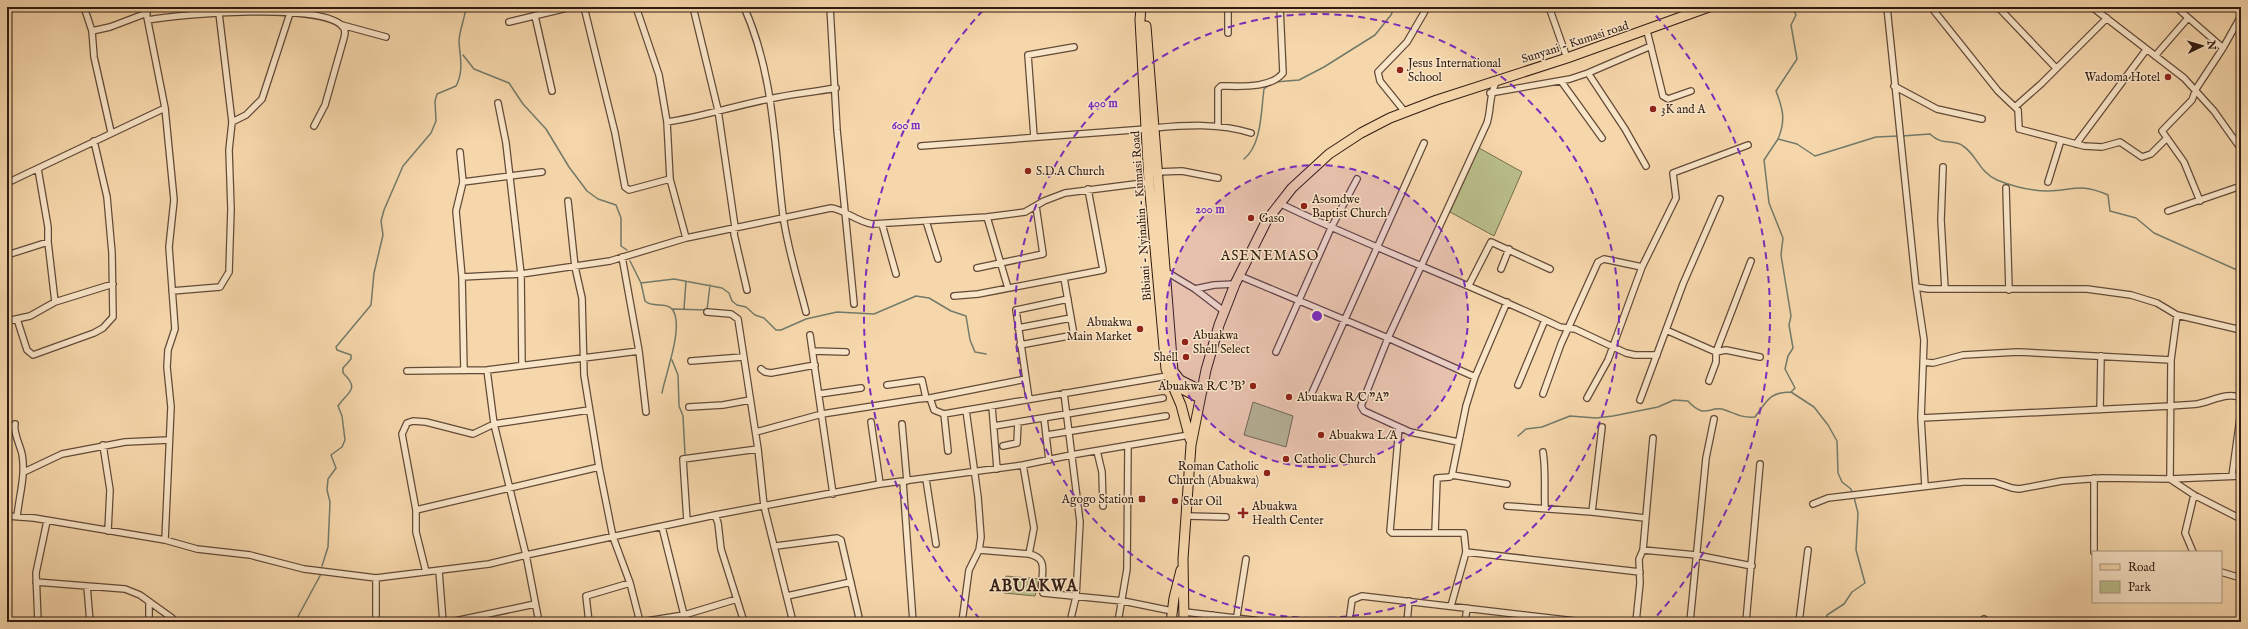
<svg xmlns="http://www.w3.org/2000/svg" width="2248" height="629" font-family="'IM FELL English',serif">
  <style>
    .green { fill: #babf8b; stroke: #756d4e }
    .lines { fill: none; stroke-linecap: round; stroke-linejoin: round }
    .stream { stroke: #727a6a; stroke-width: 1.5 }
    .minor-casing { stroke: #624a38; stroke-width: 8 }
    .primary-casing { stroke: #301b12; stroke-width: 11 }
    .minor { stroke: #f9e5c8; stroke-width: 5.5 }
    .primary { stroke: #f6d7ab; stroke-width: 9 }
    .ring { fill: none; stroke: #7b2cbf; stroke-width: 2; stroke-dasharray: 7 5 }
    .poi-dot { fill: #8f2418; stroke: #f9e5c8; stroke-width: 1.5 }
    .labels { text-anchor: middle; stroke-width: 3; stroke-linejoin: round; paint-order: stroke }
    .street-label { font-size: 12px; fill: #301b12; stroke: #f9e5c8 }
    .poi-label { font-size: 12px; fill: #301b12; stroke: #f9e5c8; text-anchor: start }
    .quarter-label { font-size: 14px; letter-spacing: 1px; fill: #301b12; stroke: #f9e5c8 }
    .district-label { font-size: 16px; font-weight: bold; letter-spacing: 1px; fill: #301b12; stroke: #f9e5c8 }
    .centre { fill: #7b2cbf; stroke: #f9e5c8; stroke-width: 2 }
    .ring-label { font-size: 12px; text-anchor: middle; font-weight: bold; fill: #7b2cbf; stroke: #f9e5c8; stroke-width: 3; stroke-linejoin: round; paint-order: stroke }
  </style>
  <rect width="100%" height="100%" fill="#f6d7ab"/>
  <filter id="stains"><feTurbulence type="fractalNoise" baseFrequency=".005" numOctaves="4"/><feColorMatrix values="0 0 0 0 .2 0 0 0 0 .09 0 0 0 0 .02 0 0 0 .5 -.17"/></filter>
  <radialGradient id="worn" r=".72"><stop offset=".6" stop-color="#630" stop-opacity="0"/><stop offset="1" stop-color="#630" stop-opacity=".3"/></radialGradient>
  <path class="green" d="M1479,148L1522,172L1494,236L1450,212Z
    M1253,402L1293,416L1286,447L1244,435Z
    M1006,576L1039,579L1035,596L1004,593Z"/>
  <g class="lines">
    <path class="stream" d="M463,55L474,69L509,83L523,104L546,129L569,167L587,191L598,199L616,205L621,218V246L627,250
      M1275,82L1299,80L1324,67L1375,35L1391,15L1394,7
      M1902,136L1930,134C1943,147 1953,138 1963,146C1977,155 1979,172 1997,180C2012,186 2032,191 2048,191C2075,190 2080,183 2108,195L2110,211L2136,218L2154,233L2237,270
      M1778,139C1786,120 1783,109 1776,91L1797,59L1791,25L1796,15L1792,7
      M1244,159C1262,145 1261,110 1264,89L1269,85
      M630,261L641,283L645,301C652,308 665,302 671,308C686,322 665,375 662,393
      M641,283L674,279L722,288L729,293L732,301L737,305L746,307L755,315L764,318L776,330H781L806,319L837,312L874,314L916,296L929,298L951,311L966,316L970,340L975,352L986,354
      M673,309L707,310L710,285
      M684,309L686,281
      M672,360L678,375L679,406L683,416L685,454
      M1791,392L1814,407L1828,425L1837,441L1838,473L1842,482L1851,489L1852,493
      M1518,436L1526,429L1542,427L1570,416L1596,418L1613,416L1658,407L1674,400L1688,401C1706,421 1710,404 1725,410C1736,414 1742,418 1755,417C1767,401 1769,392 1791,392L1795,388L1785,369L1788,356L1793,348L1789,325L1791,316L1781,255L1783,238L1769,203L1764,160L1778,139L1797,144L1815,156L1876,137L1899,136
      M322,566L328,547L330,502L327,490L328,479L336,468L331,455L342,447L345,440L342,416L338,406C347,392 361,390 343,373V368L351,359V355L337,350L336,347L371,305L374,273L383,235L381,221L384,210L403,166L431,133L436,121L435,101L437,94L456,86C464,71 460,57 459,42C459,31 465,18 466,7
      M295,622L321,574
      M1825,622L1827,615L1844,604L1852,592L1865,583L1856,550L1858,513L1854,497"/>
    <g class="minor-casing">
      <path id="minor" d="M84,7L92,31L94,57L111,132
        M145,7L165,108L174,200L169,247L175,329L168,350L167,367L171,407L165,540
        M584,7L615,133L625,187L629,190L670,179
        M636,7L659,75L667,122L670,179L686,238
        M693,7L718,110L735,227L734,234L747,290
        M744,7C774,74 774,143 783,215C787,247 798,280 806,312
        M830,7L837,130L854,304
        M1228,7V33
        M1549,7L1567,58
        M1887,7L1916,287L1924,340L1921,418L1925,486
        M1931,7L1998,91L2018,110L2019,129L2084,146L2102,147L2120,142L2142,157L2151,154L2167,138
        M1998,7L2056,68
        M2092,7L2184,78L2214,111L2241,149
        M2176,7L2223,48
        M7,11L13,7
        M535,16L552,91
        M148,20C180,14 324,2 343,27C346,30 345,34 344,38L325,105L314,126
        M509,22L571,7
        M342,25L386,37
        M92,31L110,27L147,13
        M1647,31L1663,96L1668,99L1691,91
        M2155,56L2188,18
        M1588,73L1625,129L1646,166
        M1561,81L1602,138
        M1894,86L1937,109L1982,119
        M1490,93L1570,79L1588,73L1651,46
        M498,103L506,143L521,274L522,365
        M2015,107L2041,84L2107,18
        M1405,112L1380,81L1378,72L1407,42L1425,11
        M232,122L246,115L262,99L292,7
        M667,122C701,117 734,106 769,99C791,94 814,92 836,88
        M1218,126V89L1221,86C1240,86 1270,89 1283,73L1280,7
        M1154,128C1187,125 1219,123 1251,133
        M1034,137L1028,55L1074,47
        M2076,144L2146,50
        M921,146L1146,129
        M460,152L463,182L456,211L462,277L464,371
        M1943,167L1941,220L1945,289
        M38,169L48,227V242L55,302
        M1157,172L1182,171L1218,178
        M463,182L542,172
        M2048,182L2061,140
        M7,183L165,108
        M2006,188L2009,290
        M568,201L575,267L582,298L584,375L599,467L613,537L630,583L640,622
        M2200,201L2184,162L2162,131L2192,100L2196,89L2223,48L2241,16
        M1279,203C1372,248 1468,283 1560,327L1575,329L1626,353L1635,355H1657
        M2168,211L2241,186
        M987,217L1008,288
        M926,221L938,259
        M882,224L896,274
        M7,255L48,242
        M622,257L639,351L646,412
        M977,268L1043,254L1036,206
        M1501,269L1509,249
        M1165,271L1195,289L1225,312
        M1240,276L1388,338L1475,377
        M462,277L521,274L610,261L686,238L831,208C841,208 858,222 872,224L987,217L1025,212L1044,201L1065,193L1151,182
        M1469,285L1491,242L1550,269
        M1916,287L1928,289H2087L2131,295L2157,303L2177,315L2241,330
        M1195,289L1214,285L1235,284
        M172,291L220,287L229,272L231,209L229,150L232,122L219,13
        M954,296L978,294L1103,270L1088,189
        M707,312L731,314L738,319L758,449L764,506L793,622
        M2177,315L2171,360L2170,479L2194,495L2241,519
        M17,319L27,350L33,355L94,333L103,328L113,317L112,253L107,197L94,141
        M7,321L30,316L55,302L113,284
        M1018,328L1071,318
        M1666,330L1716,352L1726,350L1760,357
        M810,335L833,494
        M1020,345L1074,335L1064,278
        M813,351L846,352
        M1276,352L1331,228L1357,179
        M691,361L743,357
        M1924,362L1933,363L1963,355L2018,352L2171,360
        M761,369L765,372L771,373L815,365
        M487,370L494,424L526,555L539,622
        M407,371L487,370L639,351
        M1709,381L1716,362V352L1751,261
        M887,385L922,380L926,398
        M1518,385L1545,320
        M1064,393L1080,522L1076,597L1070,622
        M819,394L861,388
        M1543,394L1561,344L1598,262L1604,259L1642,267
        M1311,395L1424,143
        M930,398L1026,379
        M1587,398L1608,360L1642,267L1676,198L1673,173L1748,145
        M1029,399L1016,310L1068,299
        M1640,400L1683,284L1720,199
        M992,406L997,469
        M689,407L723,405L750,400
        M2100,410L2101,356
        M944,414L948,451
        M1044,418L1049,460
        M1921,418L2171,406C2180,405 2189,405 2197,404C2210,402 2229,391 2241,398
        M871,422L880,484
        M15,424C13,432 20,445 22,454C26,475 19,496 17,517
        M902,424L907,481
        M994,426L1163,398
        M1399,427L1390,531L1392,533H1464L1466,552L1451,606
        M756,432L822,414L918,399L930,398L934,410L944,414L1167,376
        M1047,435L1166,416
        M1458,442L1410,432L1364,411L1361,406L1388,338L1487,123C1492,106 1488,98 1497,80
        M103,445L110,490L108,531
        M1003,446L1017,443L1018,422
        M1097,451L1102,472L1103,506
        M1543,452C1546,471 1544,489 1545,508
        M1023,465L1034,528L1029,554C1052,559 1038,577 1043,593L1123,601L1172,611
        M24,472L62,454L125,442L169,440
        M1452,475L1507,484
        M2232,476L2241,411
        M2094,478V552
        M926,479L936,544
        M903,482L913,622
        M1813,504L1828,498L1963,482H1994L2012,488L2019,489L2062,481L2101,478L2170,479L2241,476
        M1507,506L1592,512L1645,518
        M416,510L599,467
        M1592,512L1602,427
        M715,515L718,523L721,549L744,622
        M7,516L34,518L165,540L197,549L250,555L304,569L376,578L489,564L526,555L715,515L880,484L1023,465L1071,455L1189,435
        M1187,516L1226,517
        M687,521L683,459L758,449
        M662,527L684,615
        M1435,533L1437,478L1450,477L1452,475L1466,406L1475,377L1507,302
        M776,546L837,538L841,540L860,622
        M979,550L1029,554
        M1643,550L1696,555L1752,566
        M1466,552L1640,572
        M2193,552L2185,533L2194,495
        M439,571L443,622
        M426,572L416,532V510L402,434L407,423L413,421L426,422L473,434L494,424L589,410
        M2221,572L2241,578
        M376,578V622
        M36,582L125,589L140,595L172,618
        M87,586L90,622
        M787,596L851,582
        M1185,612L1269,622
        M7,615L10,622
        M38,622L36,573L47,521
        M149,622V603
        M450,622L535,604
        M589,622L586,596L630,583
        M640,622L684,615L737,599
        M962,622L969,570L979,550L981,537L978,497L966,410
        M1118,622L1127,569L1128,445
        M1212,622L1213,615
        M1236,622L1246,559
        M1349,622L1352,600L1362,596L1584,622
        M1407,622L1409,601
        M1465,622L1467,608
        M1524,622L1525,615
        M1636,622L1640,583L1639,559L1643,550L1653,438
        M1690,622L1706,458L1714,419
        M1746,622L1760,464
        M1799,622L1808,550
        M1984,622V619"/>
    </g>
    <g class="primary-casing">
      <path id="primary" d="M1141,7L1140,20L1149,182L1166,369L1172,384L1200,398
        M1146,26L1173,371L1180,380L1202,391
        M1172,384L1181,405L1190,439
        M1171,622L1174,598L1181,570
        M1184,622L1183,559L1191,445L1206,370L1219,325L1235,284L1267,220L1292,188L1329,154L1361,133L1390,118L1437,100L1567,58L1709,7"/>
    </g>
    <use href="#minor" class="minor"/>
    <use href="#primary" class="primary"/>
  </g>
  <circle cx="1317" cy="316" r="151" fill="#7b2cbf" fill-opacity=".12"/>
  <g class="ring">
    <circle cx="1317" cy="316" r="151"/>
    <circle cx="1317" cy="316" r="302"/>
    <path d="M980 619A453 453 0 0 1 986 7M1648 7A453 453 0 0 1 1654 619"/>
  </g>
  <g class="poi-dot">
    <circle cx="1400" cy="70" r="4"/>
    <circle cx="2168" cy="77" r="4"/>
    <circle cx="1653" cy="109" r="4"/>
    <circle cx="1028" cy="171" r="4"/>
    <circle cx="1304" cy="206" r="4"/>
    <circle cx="1251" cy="218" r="4"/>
    <circle cx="1140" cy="329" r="4"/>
    <circle cx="1185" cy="342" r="4"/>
    <circle cx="1186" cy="357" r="4"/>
    <circle cx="1253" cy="386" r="4"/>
    <circle cx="1289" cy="397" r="4"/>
    <circle cx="1321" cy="435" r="4"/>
    <circle cx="1286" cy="459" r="4"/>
    <circle cx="1267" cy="473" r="4"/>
    <rect x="1138" y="495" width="8" height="8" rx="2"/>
    <circle cx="1175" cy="501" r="4"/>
    <path d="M1241 507h4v4h4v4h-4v4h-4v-4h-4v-4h4z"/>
  </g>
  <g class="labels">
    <g class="street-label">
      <text transform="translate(1575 42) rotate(-18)" y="4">Sunyani - Kumasi road</text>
      <text transform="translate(1141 216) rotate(-94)" y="4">Bibiani - Nyinahin - Kumasi Road</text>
    </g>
    <g class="poi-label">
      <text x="1408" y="67">Jesus International<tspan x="1408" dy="14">School</tspan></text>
      <text x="2160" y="81" text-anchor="end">Wadoma Hotel</text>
      <text x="1661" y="113">3K and A</text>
      <text x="1036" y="175">S.D.A Church</text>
      <text x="1312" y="203">Asomdwe<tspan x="1312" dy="14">Baptist Church</tspan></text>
      <text x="1259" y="222">Gaso</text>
      <text x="1132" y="326" text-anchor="end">Abuakwa<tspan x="1132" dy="14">Main Market</tspan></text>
      <text x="1193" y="339">Abuakwa<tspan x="1193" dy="14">Shell Select</tspan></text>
      <text x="1178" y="361" text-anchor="end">Shell</text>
      <text x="1245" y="390" text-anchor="end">Abuakwa R/C 'B'</text>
      <text x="1297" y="401">Abuakwa R/C "A"</text>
      <text x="1329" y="439">Abuakwa L/A</text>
      <text x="1294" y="463">Catholic Church</text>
      <text x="1259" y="470" text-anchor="end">Roman Catholic<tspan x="1259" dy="14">Church (Abuakwa)</tspan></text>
      <text x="1134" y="503" text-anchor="end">Agogo Station</text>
      <text x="1183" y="505">Star Oil</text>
      <text x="1252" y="510">Abuakwa<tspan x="1252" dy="14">Health Center</tspan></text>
    </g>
    <g class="quarter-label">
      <text x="1270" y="260">ASENEMASO</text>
    </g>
    <g class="district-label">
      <text x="1034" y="591">ABUAKWA</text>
    </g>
  </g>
  <circle cx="1317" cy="316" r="6" class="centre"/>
  <g class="ring-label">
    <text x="1103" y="107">400 m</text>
    <text x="906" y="129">600 m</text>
    <text x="1210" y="213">200 m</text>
  </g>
  <rect width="2248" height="629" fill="none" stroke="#f6d7ab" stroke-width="24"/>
  <rect x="8" y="8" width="2232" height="613" fill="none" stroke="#301b12" stroke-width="2"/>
  <rect x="12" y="12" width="2224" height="605" fill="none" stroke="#301b12"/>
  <rect x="2092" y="551" width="130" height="52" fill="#f9e5c8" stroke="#a9947f"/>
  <rect x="2100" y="564" width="20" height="6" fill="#f6d7ab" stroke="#a9947f"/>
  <text x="2128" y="571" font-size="12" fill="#301b12">Road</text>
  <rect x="2100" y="581" width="20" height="12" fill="#babf8b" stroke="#a9947f"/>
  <text x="2128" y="591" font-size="12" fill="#301b12">Park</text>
  <g transform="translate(2202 46) rotate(85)" stroke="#f9e5c8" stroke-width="3" paint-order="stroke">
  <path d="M0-3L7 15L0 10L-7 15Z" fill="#301b12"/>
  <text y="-6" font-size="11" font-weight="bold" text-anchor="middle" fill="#301b12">N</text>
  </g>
  <rect width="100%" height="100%" filter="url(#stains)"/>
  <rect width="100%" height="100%" fill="url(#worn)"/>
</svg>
